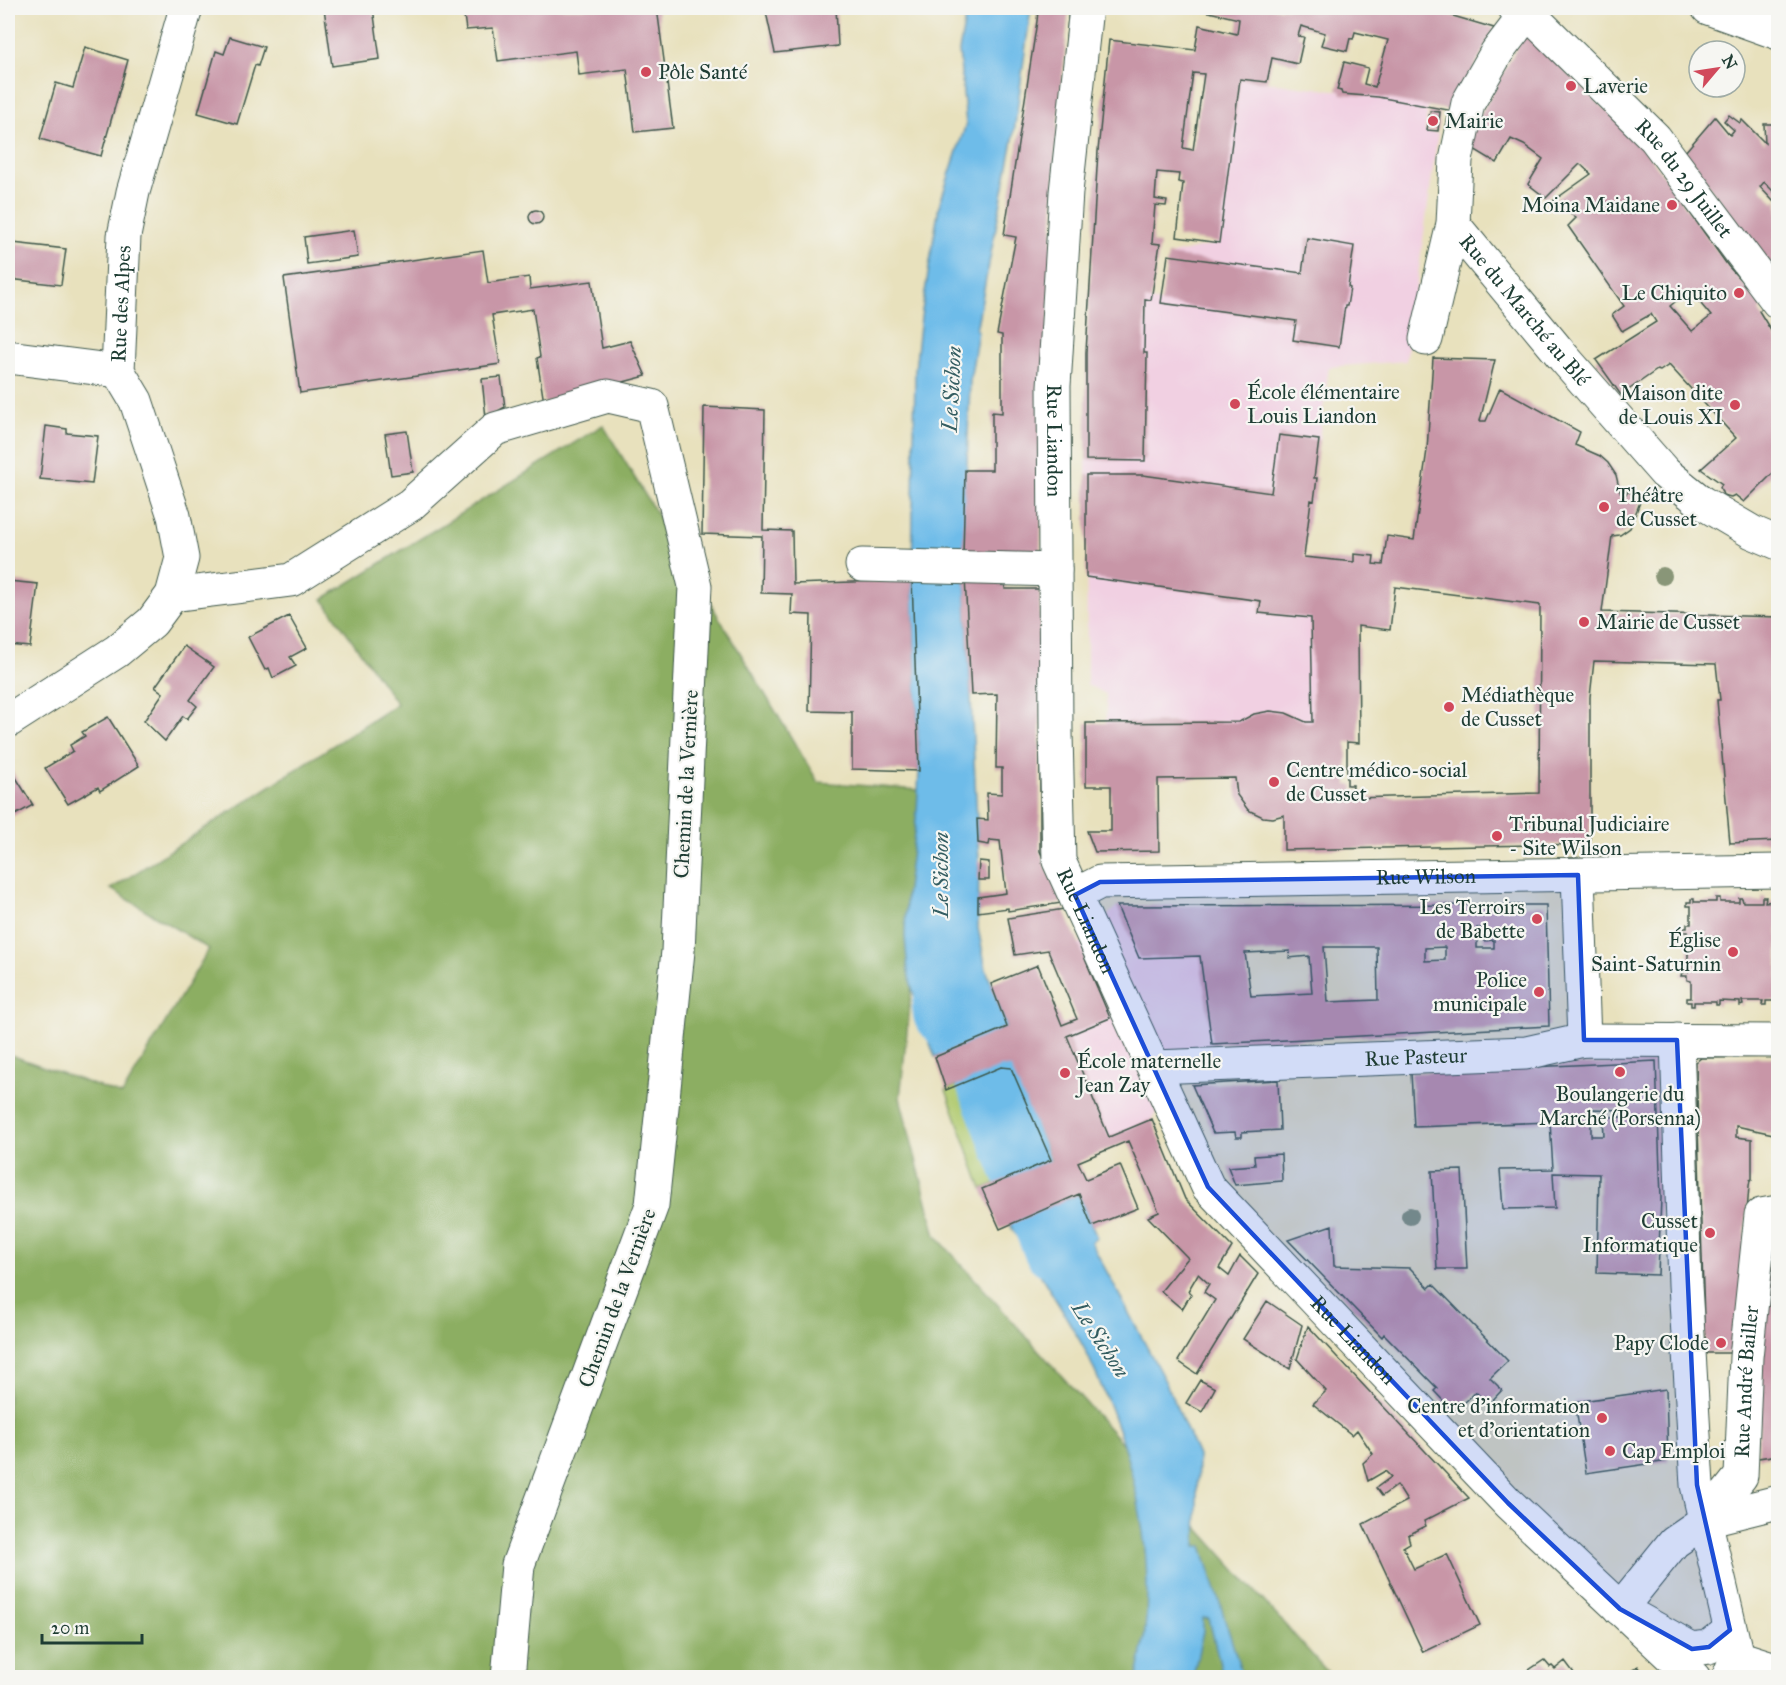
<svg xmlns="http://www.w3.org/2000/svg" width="1786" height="1685" font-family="'IM FELL Great Primer',serif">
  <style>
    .built { fill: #f1d0e2 }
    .green { fill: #b1ca70; stroke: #688452; stroke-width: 1.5 }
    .forest { fill: #8cae62; stroke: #56764b; stroke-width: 1.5 }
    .water { fill: #6ebce9; stroke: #467c8e; stroke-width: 1.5 }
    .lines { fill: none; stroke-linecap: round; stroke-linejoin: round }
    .river { stroke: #6ebce9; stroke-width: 60 }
    .building { fill: #c896a7; fill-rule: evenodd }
    .minor-casing { stroke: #3d5649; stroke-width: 35 }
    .major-casing { stroke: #3d5649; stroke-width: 35 }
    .minor { stroke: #fff; stroke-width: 33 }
    .major { stroke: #fff; stroke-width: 33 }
    .tree { fill: #899678 }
    .marked { fill: #1d4ed8; fill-opacity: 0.2; stroke: #1d4ed8; stroke-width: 4.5; stroke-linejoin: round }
    .poi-dot { fill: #d1495b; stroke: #f6f6f2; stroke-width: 2 }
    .labels { text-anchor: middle; stroke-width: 4.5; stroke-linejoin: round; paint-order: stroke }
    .poi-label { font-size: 21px; fill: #1f3d34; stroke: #f6f6f2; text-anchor: start }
    .street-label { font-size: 21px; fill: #1f3d34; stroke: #f6f6f2 }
    .water-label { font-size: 22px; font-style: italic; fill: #335d61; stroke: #f6f6f2 }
  </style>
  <rect width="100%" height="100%" fill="#f6f6f2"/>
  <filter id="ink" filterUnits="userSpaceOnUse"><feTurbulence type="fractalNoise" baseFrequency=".0167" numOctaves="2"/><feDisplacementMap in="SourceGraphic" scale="12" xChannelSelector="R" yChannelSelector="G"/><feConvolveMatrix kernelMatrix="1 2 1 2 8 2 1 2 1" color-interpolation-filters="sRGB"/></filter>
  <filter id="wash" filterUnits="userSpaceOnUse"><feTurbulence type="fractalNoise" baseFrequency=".008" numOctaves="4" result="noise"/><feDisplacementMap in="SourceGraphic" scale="24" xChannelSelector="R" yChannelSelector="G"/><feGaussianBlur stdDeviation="1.35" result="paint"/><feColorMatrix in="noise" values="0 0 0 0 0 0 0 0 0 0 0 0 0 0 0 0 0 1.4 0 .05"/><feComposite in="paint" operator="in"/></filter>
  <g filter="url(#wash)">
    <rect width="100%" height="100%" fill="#e8e1bd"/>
    <path class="built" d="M1240,79L1341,91L1342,94L1378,97L1428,106L1425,131L1438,133L1406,361L1329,367L1314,477L1317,478L1314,501H1311L1304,557L1267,553L1259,613L1311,618L1313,722H1306L1286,713L1270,711L1254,714L1239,722L1106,723V694L1087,685L1086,460H1145L1147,354L1144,353L1145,299L1161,302L1168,255L1219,243Z
      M1218,905L1238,1042L1212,1044L1152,1119L1185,1199L1159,1212L1128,1141L1078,1162L1086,1179L1120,1165L1138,1208L1092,1226L1079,1194L1000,1229L982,1189L935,1057L1007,1027L991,984L1038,965L1062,1024L1077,1019L1048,950L1079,945L1117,906Z"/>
    <path class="green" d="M1001,1067L1011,1068L1051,1160L982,1189L946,1090Z"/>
    <path class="forest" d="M603,425L818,782L932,791L900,1098L936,1236L1332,1677H8V1054L122,1095L209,949L111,889L397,704L323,599Z"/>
    <path class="water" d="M967,8H1031L1013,140L976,330L978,331L970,381L963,576L965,577L979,861L978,928L986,969L1007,1027L935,1057L918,1011L908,972L905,937L906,897L917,811L919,771L912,580L915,370L921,317L939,206L966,124L959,51Z
      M1079,1194L1097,1238L1091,1242L1166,1383L1198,1456L1196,1546H1202L1243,1677H1223L1209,1619L1203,1618V1631L1193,1677H1137C1160,1582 1141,1481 1104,1392C1097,1377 1091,1361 1083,1346C1060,1305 1034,1265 1010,1225Z"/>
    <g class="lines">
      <path class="river" d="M942,1006L943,1013L970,1042L1053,1248"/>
    </g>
    <g id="blocks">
      <path class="building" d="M324,8H373L380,59L332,66Z
        M463,8H657L673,128L635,132L627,69L579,75L576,51L498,61L493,28L466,30Z
        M775,8H836L838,46L775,53L766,12L775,10Z
        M1031,8H1069L1056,145L1040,558L963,557L965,470H992V412L1002,413V335L997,334L1016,237L1004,235L1037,21L1038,11L1031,10Z
        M1192,8H1426L1494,28L1453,111L1378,97L1342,94L1341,91L1337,90L1344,62L1368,68L1364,84L1375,87L1388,40L1355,32L1353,39L1350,38L1347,51L1321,45L1325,33L1301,26L1298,36L1304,37L1298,64L1272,58L1267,82L1240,79L1219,243L1177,237L1183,183L1178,182L1179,174L1157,172L1155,199L1167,201L1166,206L1155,205L1152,243L1160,244L1151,300L1145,299L1144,353H1147L1145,461L1086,460V352L1098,151L1109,40L1195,50L1199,25L1237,34L1239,19ZM1193,73L1204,74L1193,150L1183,148Z
        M1525,33L1638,140L1728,266L1764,306L1759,311L1778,342V411L1775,414L1778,417V468L1744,502L1735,495L1731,497L1723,495L1720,487L1722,484L1701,469L1736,438L1669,365L1660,371L1657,370L1621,395L1596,360L1656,322L1651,314L1622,331L1612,315L1624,306L1568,226L1576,218L1553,201L1591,174L1580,164L1546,198L1528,184L1543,159L1524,145L1511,139L1497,163L1467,145L1472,130ZM1686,293L1694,300L1696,298L1711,316L1692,331L1670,306Z
        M230,37L264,47L258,66L255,65L237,124L198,113L216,51L224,54Z
        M85,47L128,60L101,156L40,139L56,83L73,88Z
        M1430,111L1440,112L1438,131L1427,130Z
        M1729,115L1740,123L1742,120L1765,143L1764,124H1778V196L1764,182L1760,187L1774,202L1778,196V285L1685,152L1715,117L1730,135L1734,130L1724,121Z
        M529 217a7 7 0 1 1 14 0a7 7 0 1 1-14 0Z
        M354,230L358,257L307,264L304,237Z
        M1307,238L1354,246L1348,287L1350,288L1347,306H1345L1339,347L1293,340L1296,321L1161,303L1168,255L1302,273Z
        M13,243L66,249L61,285L9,279Z
        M483,250L488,283L529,277L530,289L592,281L602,348L630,341L646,376L544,403L537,358L540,357L533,309L492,315L500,364L300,393L284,278Z
        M1433,358L1495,360L1480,421H1486L1500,388L1580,432L1575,445L1600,456L1608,463L1616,475L1620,492L1626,494L1627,491L1642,497L1630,528L1620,535L1612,536L1602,612L1778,617V841L1730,843L1717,700H1720L1716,664L1594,661L1590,697V844L1284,850V815L1273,818L1263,817L1248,810L1237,795L1235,778L1158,779L1159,851L1095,852L1087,831H1111V786H1086V723L1239,722L1254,714L1270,711L1286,713L1306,722H1313L1311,618L1259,613L1261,601L1086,577V475H1143L1271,493L1279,435L1319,440L1314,478H1317L1314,501L1311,500L1304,557L1354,562V554L1374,556L1373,564L1383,565L1387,536L1414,540L1427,450ZM1395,587L1540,605L1539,793L1352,798L1353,785H1347V742L1359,743L1358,626L1390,630Z
        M501,377L505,407L486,418L482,379Z
        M704,407L765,410L763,530L792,531L793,584L912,580L919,771L852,769V712L809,711L811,615L791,614L792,594L761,593L762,536L702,534Z
        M46,426L67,429V433L98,436L92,484L40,479Z
        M407,431L413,472L391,475L385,434Z
        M965,577H1006L1005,589H1040V851L1062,903L1008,911V908L978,912V897L1006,893L1000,841L990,840L989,845L978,843L977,819L988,820L987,793L1002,794V768H996L997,694L971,695Z
        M8,581L38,584L30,647L8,645Z
        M289,616L307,648L290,657L296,666L273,678L269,668L265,670L248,637Z
        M184,646L214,667L190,700L197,706L187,719L183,716L165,741L144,721L163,693L155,687Z
        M108,717L139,766L100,791L98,787L68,804L45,768L73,751L70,745L85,736L82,732Z
        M10,768L33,805L8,819V770Z
        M979,861L989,862V880H978Z
        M1762,897H1766L1765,902L1778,901V1001H1766V1005H1762L1763,1001H1742L1743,1005L1740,1006V1002L1719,1001V1005H1716V1002H1694V1006H1691V1002H1687V998H1691V981L1687,980V976H1681L1682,972H1688V932H1682V928H1687V924H1691V906H1687V902H1691V899H1694V902H1716V898H1720V902H1739V898H1742L1743,902H1762Z
        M1546,905L1549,1026L1212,1044L1200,956L1139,958L1117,906ZM1477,928H1483L1484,941L1494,940V948H1477ZM1324,947H1377L1378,1000L1328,1002ZM1445,947V960L1425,961V948ZM1290,951L1289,958L1309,956L1312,993L1251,996L1245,953Z
        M1064,909L1110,1018L1067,1036L1109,1137L1152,1119L1185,1199L1232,1247L1219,1268L1229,1276L1240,1256L1258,1274L1197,1374L1178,1361L1215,1300L1204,1292L1209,1284L1198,1274L1188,1291L1191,1294L1182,1309L1161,1291L1188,1258L1148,1217L1159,1212L1128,1141L1078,1162L1086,1179L1120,1165L1138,1208L1092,1226L1079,1194L1000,1229L982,1189L1051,1160L1011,1068L1001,1067L946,1090L935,1057L1007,1027L991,984L1038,965L1062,1025L1077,1019L1048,950L1015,955L1008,918Z
        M1778,1057V1135L1736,1126V1137L1752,1139V1179L1750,1180L1749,1186L1736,1353H1705L1696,1062L1701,1058Z
        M1656,1061L1661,1198L1658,1275L1597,1273L1599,1174L1553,1173L1555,1208L1503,1209L1500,1170L1553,1169L1550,1122L1414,1127L1411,1073ZM1591,1109L1623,1110V1117H1603L1604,1136H1591Z
        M1278,1080L1280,1130L1242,1132V1137H1236L1235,1132L1213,1133L1192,1085Z
        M1281,1154L1282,1181L1235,1185L1228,1167L1255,1165L1254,1156Z
        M1462,1170L1467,1269H1437L1432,1171Z
        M1332,1225L1334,1266L1410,1268L1429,1288L1433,1284L1508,1361L1490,1378L1502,1390L1488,1405L1476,1392L1454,1412L1434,1391L1437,1388L1384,1334L1382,1337L1288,1240Z
        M1766,1245L1778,1246V1455L1758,1458Z
        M1267,1301L1302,1325L1290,1369L1243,1339Z
        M1308,1326L1469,1498L1424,1521L1426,1526L1408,1535L1410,1543L1403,1547L1414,1569L1447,1554L1480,1625L1423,1652L1363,1524L1407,1501L1397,1485L1382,1496L1376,1488L1391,1477L1385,1471L1368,1481L1363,1463L1373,1454L1357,1430L1352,1435L1313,1404L1326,1391L1297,1359Z
        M1200,1380L1215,1388L1202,1412L1186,1403Z
        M1666,1389L1668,1461L1586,1473L1575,1402Z
        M1544,1660L1550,1667L1552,1666L1555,1669L1565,1661L1577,1677H1534L1529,1670Z
        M1638,1666L1646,1677H1622L1634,1669Z"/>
    </g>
  </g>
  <g filter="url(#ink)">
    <use href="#blocks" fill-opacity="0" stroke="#3d5649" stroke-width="1.5"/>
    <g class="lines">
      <g class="minor-casing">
        <g id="minor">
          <path id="s1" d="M1515,8L1526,11L1655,138L1778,302"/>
          <path d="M1708,8L1778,33"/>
          <path id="s2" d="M1453,224L1564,358L1665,473L1701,502L1752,532L1778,543"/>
          <path d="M1426,339L1453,224L1456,160L1468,103L1497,52L1520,22L1527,8"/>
          <path d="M8,357L118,371"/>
          <path d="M862,565L1055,570"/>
          <path d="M172,595L291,580L410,505L495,429L608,396L652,406L695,586L678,951L652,1205L518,1565L508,1678"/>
          <path id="s3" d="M8,721L117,651L152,622L172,595L182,558L174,516L136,401L118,371L124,236L133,192L186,8"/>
          <path d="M1578,875L1584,1040"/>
          <path id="s4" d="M1075,895L1100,882L1778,871"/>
          <path d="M1677,1040L1685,1285L1697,1485L1737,1657"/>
          <path id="s5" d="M1154,1067L1526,1053L1584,1040L1778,1041"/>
          <path d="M1706,1520L1778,1502"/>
          <path id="s6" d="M1730,1630L1709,1647L1692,1649L1620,1609L1674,1542L1706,1520L1741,1476L1746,1357L1761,1215L1778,1212"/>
        </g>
      </g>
      <g class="major-casing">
        <g id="major">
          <path id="s7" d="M1086,8L1066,192L1054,386L1056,733L1059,861L1208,1187L1508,1503L1694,1678"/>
          <path d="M1728,1678L1737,1657L1778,1670"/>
        </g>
      </g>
      <use href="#minor" class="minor"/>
      <use href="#major" class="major"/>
    </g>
    <g class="tree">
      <circle cx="1663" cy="576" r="9"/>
      <circle cx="1410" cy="1216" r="9"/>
    </g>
  </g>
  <path class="marked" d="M1578,875L1584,1040H1677L1697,1485L1730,1630L1709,1647L1692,1649L1620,1609L1508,1503L1208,1187L1075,895L1100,882Z"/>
  <g class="poi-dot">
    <circle cx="646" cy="72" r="6"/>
    <circle cx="1571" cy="86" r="6"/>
    <circle cx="1433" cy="121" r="6"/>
    <circle cx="1672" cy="205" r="6"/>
    <circle cx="1739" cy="293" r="6"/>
    <circle cx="1235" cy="404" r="6"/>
    <circle cx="1735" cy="405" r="6"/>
    <circle cx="1604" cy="507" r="6"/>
    <circle cx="1584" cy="622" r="6"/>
    <circle cx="1449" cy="707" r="6"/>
    <circle cx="1274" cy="782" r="6"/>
    <circle cx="1497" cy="836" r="6"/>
    <circle cx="1537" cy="919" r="6"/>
    <circle cx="1733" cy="952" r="6"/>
    <circle cx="1539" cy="992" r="6"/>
    <circle cx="1620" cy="1072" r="6"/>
    <circle cx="1065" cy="1073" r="6"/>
    <circle cx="1710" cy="1233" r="6"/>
    <circle cx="1721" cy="1343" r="6"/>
    <circle cx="1602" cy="1418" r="6"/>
    <circle cx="1610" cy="1451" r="6"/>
  </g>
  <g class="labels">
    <g class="poi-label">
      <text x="658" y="79">Pôle Santé</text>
      <text x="1583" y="93">Laverie</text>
      <text x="1445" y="128">Mairie</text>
      <text x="1660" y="212" text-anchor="end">Moina Maidane</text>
      <text x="1727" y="300" text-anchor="end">Le Chiquito</text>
      <text x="1247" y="399">École élémentaire<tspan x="1247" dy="24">Louis Liandon</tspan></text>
      <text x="1723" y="400" text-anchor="end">Maison dite<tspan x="1723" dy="24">de Louis XI</tspan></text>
      <text x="1616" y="502">Théâtre<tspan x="1616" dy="24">de Cusset</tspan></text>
      <text x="1596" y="629">Mairie de Cusset</text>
      <text x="1461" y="702">Médiathèque<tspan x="1461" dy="24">de Cusset</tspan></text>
      <text x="1286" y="777">Centre médico-social<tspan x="1286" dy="24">de Cusset</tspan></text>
      <text x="1509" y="831">Tribunal Judiciaire<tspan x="1509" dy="24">- Site Wilson</tspan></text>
      <text x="1525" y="914" text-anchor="end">Les Terroirs<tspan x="1525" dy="24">de Babette</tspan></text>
      <text x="1721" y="947" text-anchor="end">Église<tspan x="1721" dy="24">Saint-Saturnin</tspan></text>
      <text x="1527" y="987" text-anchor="end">Police<tspan x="1527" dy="24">municipale</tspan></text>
      <text x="1077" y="1068">École maternelle<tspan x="1077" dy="24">Jean Zay</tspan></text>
      <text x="1620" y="1101" text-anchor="middle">Boulangerie du<tspan x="1620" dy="24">Marché (Porsenna)</tspan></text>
      <text x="1698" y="1228" text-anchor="end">Cusset<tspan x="1698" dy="24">Informatique</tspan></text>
      <text x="1709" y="1350" text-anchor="end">Papy Clode</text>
      <text x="1590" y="1413" text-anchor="end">Centre d'information<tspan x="1590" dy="24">et d'orientation</tspan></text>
      <text x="1622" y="1458">Cap Emploi</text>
    </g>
    <g class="street-label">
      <text dy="7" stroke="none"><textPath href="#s1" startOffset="242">Rue du 29 Juillet</textPath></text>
      <text dy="7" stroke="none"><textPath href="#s3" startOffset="513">Rue des Alpes</textPath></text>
      <text dy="7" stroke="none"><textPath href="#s2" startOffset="112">Rue du Marché au Blé</textPath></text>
      <text dy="7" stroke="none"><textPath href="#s7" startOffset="434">Rue Liandon</textPath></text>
      <text transform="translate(686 784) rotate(-87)" y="7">Chemin de la Vernière</text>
      <text dy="7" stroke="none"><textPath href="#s4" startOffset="354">Rue Wilson</textPath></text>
      <text dy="7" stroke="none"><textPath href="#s7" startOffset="920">Rue Liandon</textPath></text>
      <text dy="7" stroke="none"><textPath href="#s5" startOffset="262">Rue Pasteur</textPath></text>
      <text transform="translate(617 1298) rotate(-70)" y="7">Chemin de la Vernière</text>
      <text dy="7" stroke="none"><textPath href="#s7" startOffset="1424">Rue Liandon</textPath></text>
      <text dy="7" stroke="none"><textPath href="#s6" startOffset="402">Rue André Bailler</textPath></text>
    </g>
    <g class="water-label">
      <text transform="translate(951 389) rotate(-87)" y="8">Le Sichon</text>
      <text transform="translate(940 875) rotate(-90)" y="8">Le Sichon</text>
      <text transform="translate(1101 1339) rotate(57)" y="8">Le Sichon</text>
    </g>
  </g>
  <rect width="1786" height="1685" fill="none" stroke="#f6f6f2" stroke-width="30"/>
  <g transform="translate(1717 69) rotate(61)"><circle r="28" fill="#f6f6f2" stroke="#a0aca6" stroke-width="1.5"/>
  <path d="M0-4.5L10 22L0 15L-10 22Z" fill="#d1495b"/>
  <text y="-9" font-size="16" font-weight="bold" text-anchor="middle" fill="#1f3d34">N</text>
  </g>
  <path d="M42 1634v9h100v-9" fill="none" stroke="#1f3d34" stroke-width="3"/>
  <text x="51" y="1634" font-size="18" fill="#1f3d34" stroke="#f6f6f2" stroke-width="4.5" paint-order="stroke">20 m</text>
</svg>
